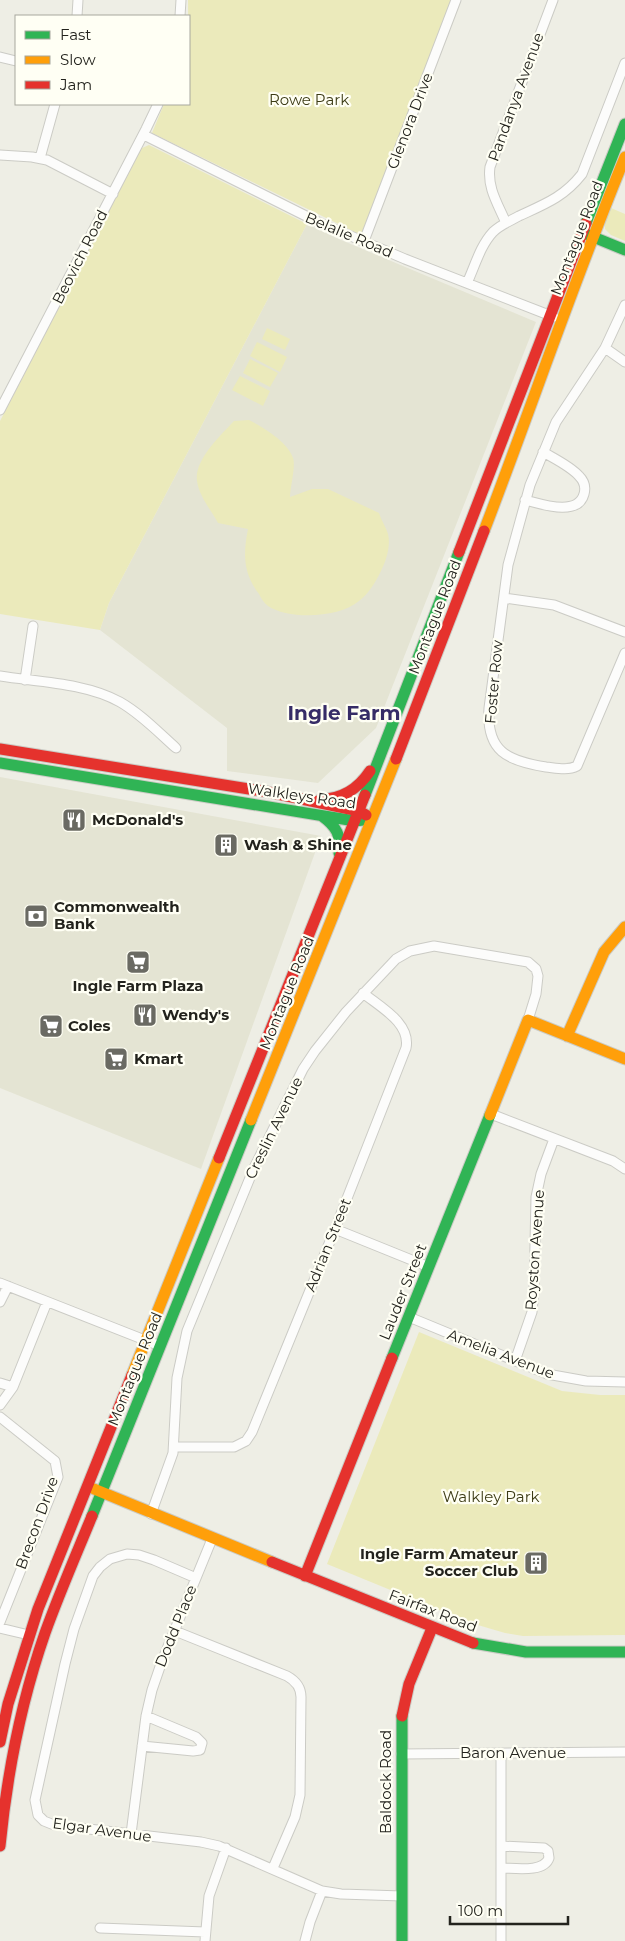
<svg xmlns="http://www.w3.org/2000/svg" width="625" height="1941" font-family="Montserrat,sans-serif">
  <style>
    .built { fill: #e4e4d3 }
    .green { fill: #ebeabb }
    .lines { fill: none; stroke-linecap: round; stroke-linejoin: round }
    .street-casing { stroke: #cbcbc5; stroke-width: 11 }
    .fast-casing { stroke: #cbcbc5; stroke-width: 13 }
    .slow-casing { stroke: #cbcbc5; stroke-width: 13 }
    .jam-casing { stroke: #cbcbc5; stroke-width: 13 }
    .street { stroke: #fcfcfb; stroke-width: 9 }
    .fast { stroke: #30b455; stroke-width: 11 }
    .slow { stroke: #ff9f0a; stroke-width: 11 }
    .jam { stroke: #e5322d; stroke-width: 11 }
    .labels { text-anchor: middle; stroke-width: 4.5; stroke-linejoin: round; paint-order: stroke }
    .street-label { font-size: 15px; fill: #23231d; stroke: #fffff4 }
    .park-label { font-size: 15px; fill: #3c3b15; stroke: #fffff4 }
    .poi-label { font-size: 15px; font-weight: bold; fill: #23231d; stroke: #fffff4; text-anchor: start }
    .district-label { font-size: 20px; font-weight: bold; fill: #362c67; stroke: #fffff4 }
  </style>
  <rect width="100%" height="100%" fill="#eeeee5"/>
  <path class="built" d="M307,224L334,237L536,322L376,728L318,783L227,771V728L100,630L109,603Z
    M0,777L321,836L201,1169L0,1088Z"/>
  <path class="green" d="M188,0H452L363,236L152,133L164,104H189Z
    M149,145L307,224L109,603L100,630L0,614V421L140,149Z
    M611,208L625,214V241L611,235L605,229V221Z
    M267,328L290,339L285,350L262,339Z
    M257,342L287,357L280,372L250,356Z
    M250,359L278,373L270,387L243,373Z
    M240,376L270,391L263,406L232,390Z
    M249,420C264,428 288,442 293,458C296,466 290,488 290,497L312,489H328L379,513C381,520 386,527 388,534C391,546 386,561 381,571C375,583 369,593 359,601C339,618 289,620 268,606C264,603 261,598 259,594C243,573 243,554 248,529L218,523C211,510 199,496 197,481C194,460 221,435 234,421Z
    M419,1332L562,1391L600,1395H625V1635L523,1636L505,1633L471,1623L327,1564Z"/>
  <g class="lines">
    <g class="street-casing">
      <path id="street" d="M77,16L78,0
        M180,16L181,0
        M0,57L16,61
        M144,135L320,223L405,259L554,317
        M0,155L32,157L47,160L113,194
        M40,158L55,104
        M506,223C498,204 487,188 490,167L553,0
        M364,241L456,0
        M467,283C475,266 480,246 493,232C500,225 510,221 519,216C545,204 564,197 582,174L625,63
        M625,305L605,348L556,422L530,485L508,565L489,708C486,751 507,761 546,767C556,768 567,771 577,766L625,653
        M605,348L625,362
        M0,410L146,129L158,104
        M525,500C541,504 578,517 584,494C586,487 584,481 579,476C570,466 555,459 543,452
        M504,598L554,605L625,632
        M0,676C38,682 86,683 120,702C141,714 158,732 176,748
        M25,680L33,626
        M491,1114L613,1161L625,1169
        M335,1229L429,1267
        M0,1283L160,1346
        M0,1302L8,1286
        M409,1317L547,1374L586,1381L625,1382
        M515,1361L532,1312L534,1291L536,1197L541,1174L554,1139
        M0,1383L13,1387
        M0,1405L13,1387L47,1302
        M0,1417L55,1461L58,1477L0,1622
        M174,1447H234L246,1441L252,1432L335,1229L406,1048C411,1023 380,1007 363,993
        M151,1514L173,1453L177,1378L187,1331L254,1168L303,1069L315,1051L346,1012L396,959L410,951L434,946L528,962L536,969L538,976L536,994L528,1020
        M196,1578L154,1560L139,1555L127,1554L110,1559L100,1567L93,1576L74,1629L65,1664L35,1800L38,1815L44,1821L54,1825L201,1842L219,1846L322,1891L341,1894L402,1896
        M0,1628L29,1635
        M175,1631L287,1676C296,1681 301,1687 301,1697L300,1795L295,1817L273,1868
        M142,1746L193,1751L200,1750L202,1743L196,1737L146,1716
        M401,1754L625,1752
        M501,1754V1941
        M131,1834L146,1716L152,1690L162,1661L212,1539
        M501,1868C514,1868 544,1873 549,1858L548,1851L544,1848L501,1846
        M100,1928L205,1932
        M205,1941L209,1896L226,1848
        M305,1941L310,1922L322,1891"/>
    </g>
    <g class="fast-casing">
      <path id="fast" d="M586,223L625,124
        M586,234L625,250
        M0,763L355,821L363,820
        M365,795L459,552
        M322,816C336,826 342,836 339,853
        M392,1358L490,1115
        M92,1516L251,1120
        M473,1643L526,1652H625
        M402,1716V1941"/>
    </g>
    <g class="slow-casing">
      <path id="slow" d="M484,531C532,406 574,280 625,157
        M567,1036L604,952L625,927
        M490,1115L528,1020L625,1059
        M251,1120L396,759
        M132,1375L219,1158
        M94,1489L272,1562"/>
    </g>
    <g class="jam-casing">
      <path id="jam" d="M459,552L586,223
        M0,749L268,792L359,811L366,815
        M396,759L484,531
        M321,799C343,799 358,789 370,771
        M219,1158L365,795
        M272,1562L473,1643
        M305,1576L392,1358
        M402,1716L409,1684L432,1628
        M0,1742L8,1704L38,1609L132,1375
        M0,1846C7,1774 21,1702 45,1633C59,1594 76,1555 92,1516"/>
    </g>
    <use href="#street" class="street"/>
    <use href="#fast" class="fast"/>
    <use href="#slow" class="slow"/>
    <use href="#jam" class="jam"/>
  </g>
  <defs>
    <g id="restaurant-square" transform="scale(1.25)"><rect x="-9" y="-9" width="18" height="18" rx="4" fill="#6a6a63" stroke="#fffff4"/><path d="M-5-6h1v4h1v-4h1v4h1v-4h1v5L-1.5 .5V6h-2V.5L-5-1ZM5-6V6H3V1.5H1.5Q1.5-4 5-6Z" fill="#fff"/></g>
    <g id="building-square" transform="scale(1.25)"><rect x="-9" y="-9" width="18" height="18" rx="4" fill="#6a6a63" stroke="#fffff4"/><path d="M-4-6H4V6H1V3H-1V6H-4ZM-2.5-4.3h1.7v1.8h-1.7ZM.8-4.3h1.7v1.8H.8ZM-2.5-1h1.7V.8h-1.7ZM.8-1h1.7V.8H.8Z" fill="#fff"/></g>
    <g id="bank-square" transform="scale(1.25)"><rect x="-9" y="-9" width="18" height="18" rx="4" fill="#6a6a63" stroke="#fffff4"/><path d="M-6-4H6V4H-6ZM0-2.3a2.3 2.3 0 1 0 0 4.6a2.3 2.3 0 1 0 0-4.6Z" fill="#fff"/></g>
    <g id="supermarket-square" transform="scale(1.25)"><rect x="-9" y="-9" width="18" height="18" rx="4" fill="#6a6a63" stroke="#fffff4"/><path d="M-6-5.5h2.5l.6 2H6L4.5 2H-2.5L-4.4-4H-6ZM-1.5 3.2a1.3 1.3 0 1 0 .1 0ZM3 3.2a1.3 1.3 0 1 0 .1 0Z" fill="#fff"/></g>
  </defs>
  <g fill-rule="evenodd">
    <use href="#restaurant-square" x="74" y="820"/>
    <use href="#building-square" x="226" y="845"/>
    <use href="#bank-square" x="36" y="916"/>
    <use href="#supermarket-square" x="138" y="962"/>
    <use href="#restaurant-square" x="145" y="1015"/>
    <use href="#supermarket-square" x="51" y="1026"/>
    <use href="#supermarket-square" x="116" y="1059"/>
    <use href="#building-square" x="536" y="1563"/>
  </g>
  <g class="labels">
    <g class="street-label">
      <text transform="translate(516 97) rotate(-70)" y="5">Pandanya Avenue</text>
      <text transform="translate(410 121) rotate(-69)" y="5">Glenora Drive</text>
      <text transform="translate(349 235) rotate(23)" y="5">Belalie Road</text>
      <text transform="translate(577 238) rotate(-69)" y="5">Montague Road</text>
      <text transform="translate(80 257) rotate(-63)" y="5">Beovich Road</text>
      <text transform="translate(435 617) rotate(-69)" y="5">Montague Road</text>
      <text transform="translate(494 682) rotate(-85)" y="5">Foster Row</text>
      <text transform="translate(302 796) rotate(8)" y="5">Walkleys Road</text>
      <text transform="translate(287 993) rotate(-68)" y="5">Montague Road</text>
      <text transform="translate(274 1128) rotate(-64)" y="5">Creslin Avenue</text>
      <text transform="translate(328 1245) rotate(-68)" y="5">Adrian Street</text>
      <text transform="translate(535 1250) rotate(-86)" y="5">Royston Avenue</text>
      <text transform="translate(403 1292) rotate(-68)" y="5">Lauder Street</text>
      <text transform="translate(501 1354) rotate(21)" y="5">Amelia Avenue</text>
      <text transform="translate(135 1369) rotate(-68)" y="5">Montague Road</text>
      <text transform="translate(37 1523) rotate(-70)" y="5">Brecon Drive</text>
      <text transform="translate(433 1611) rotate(21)" y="5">Fairfax Road</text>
      <text transform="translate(176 1626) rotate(-68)" y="5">Dodd Place</text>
      <text x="513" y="1758">Baron Avenue</text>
      <text transform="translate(386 1782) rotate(-90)" y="5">Baldock Road</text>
      <text transform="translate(102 1830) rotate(8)" y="5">Elgar Avenue</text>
    </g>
    <g class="park-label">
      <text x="309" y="105">Rowe Park</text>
      <text x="491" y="1502">Walkley Park</text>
    </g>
    <g class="poi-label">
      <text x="92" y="825">McDonald's</text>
      <text x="244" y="850">Wash &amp; Shine</text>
      <text x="54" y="912">Commonwealth<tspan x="54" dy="17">Bank</tspan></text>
      <text x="138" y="991" text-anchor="middle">Ingle Farm Plaza</text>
      <text x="162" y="1020">Wendy's</text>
      <text x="68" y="1031">Coles</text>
      <text x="134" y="1064">Kmart</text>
      <text x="518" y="1559" text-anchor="end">Ingle Farm Amateur<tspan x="518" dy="17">Soccer Club</tspan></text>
    </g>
    <g class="district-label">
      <text x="344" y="720">Ingle Farm</text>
    </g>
  </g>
  <rect x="15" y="15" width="175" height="90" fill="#fffff4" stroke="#a7a79e"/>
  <rect x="25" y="31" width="25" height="8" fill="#30b455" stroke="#a7a79e"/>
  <text x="60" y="40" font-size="15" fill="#23231d">Fast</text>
  <rect x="25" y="56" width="25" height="8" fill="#ff9f0a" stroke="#a7a79e"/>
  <text x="60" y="65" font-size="15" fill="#23231d">Slow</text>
  <rect x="25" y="81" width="25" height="8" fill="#e5322d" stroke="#a7a79e"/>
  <text x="60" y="90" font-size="15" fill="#23231d">Jam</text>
  <path d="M450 1916v8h118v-8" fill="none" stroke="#23231d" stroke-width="2.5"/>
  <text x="458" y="1916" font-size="15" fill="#23231d" stroke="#fffff4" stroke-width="4" paint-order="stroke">100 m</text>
</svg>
